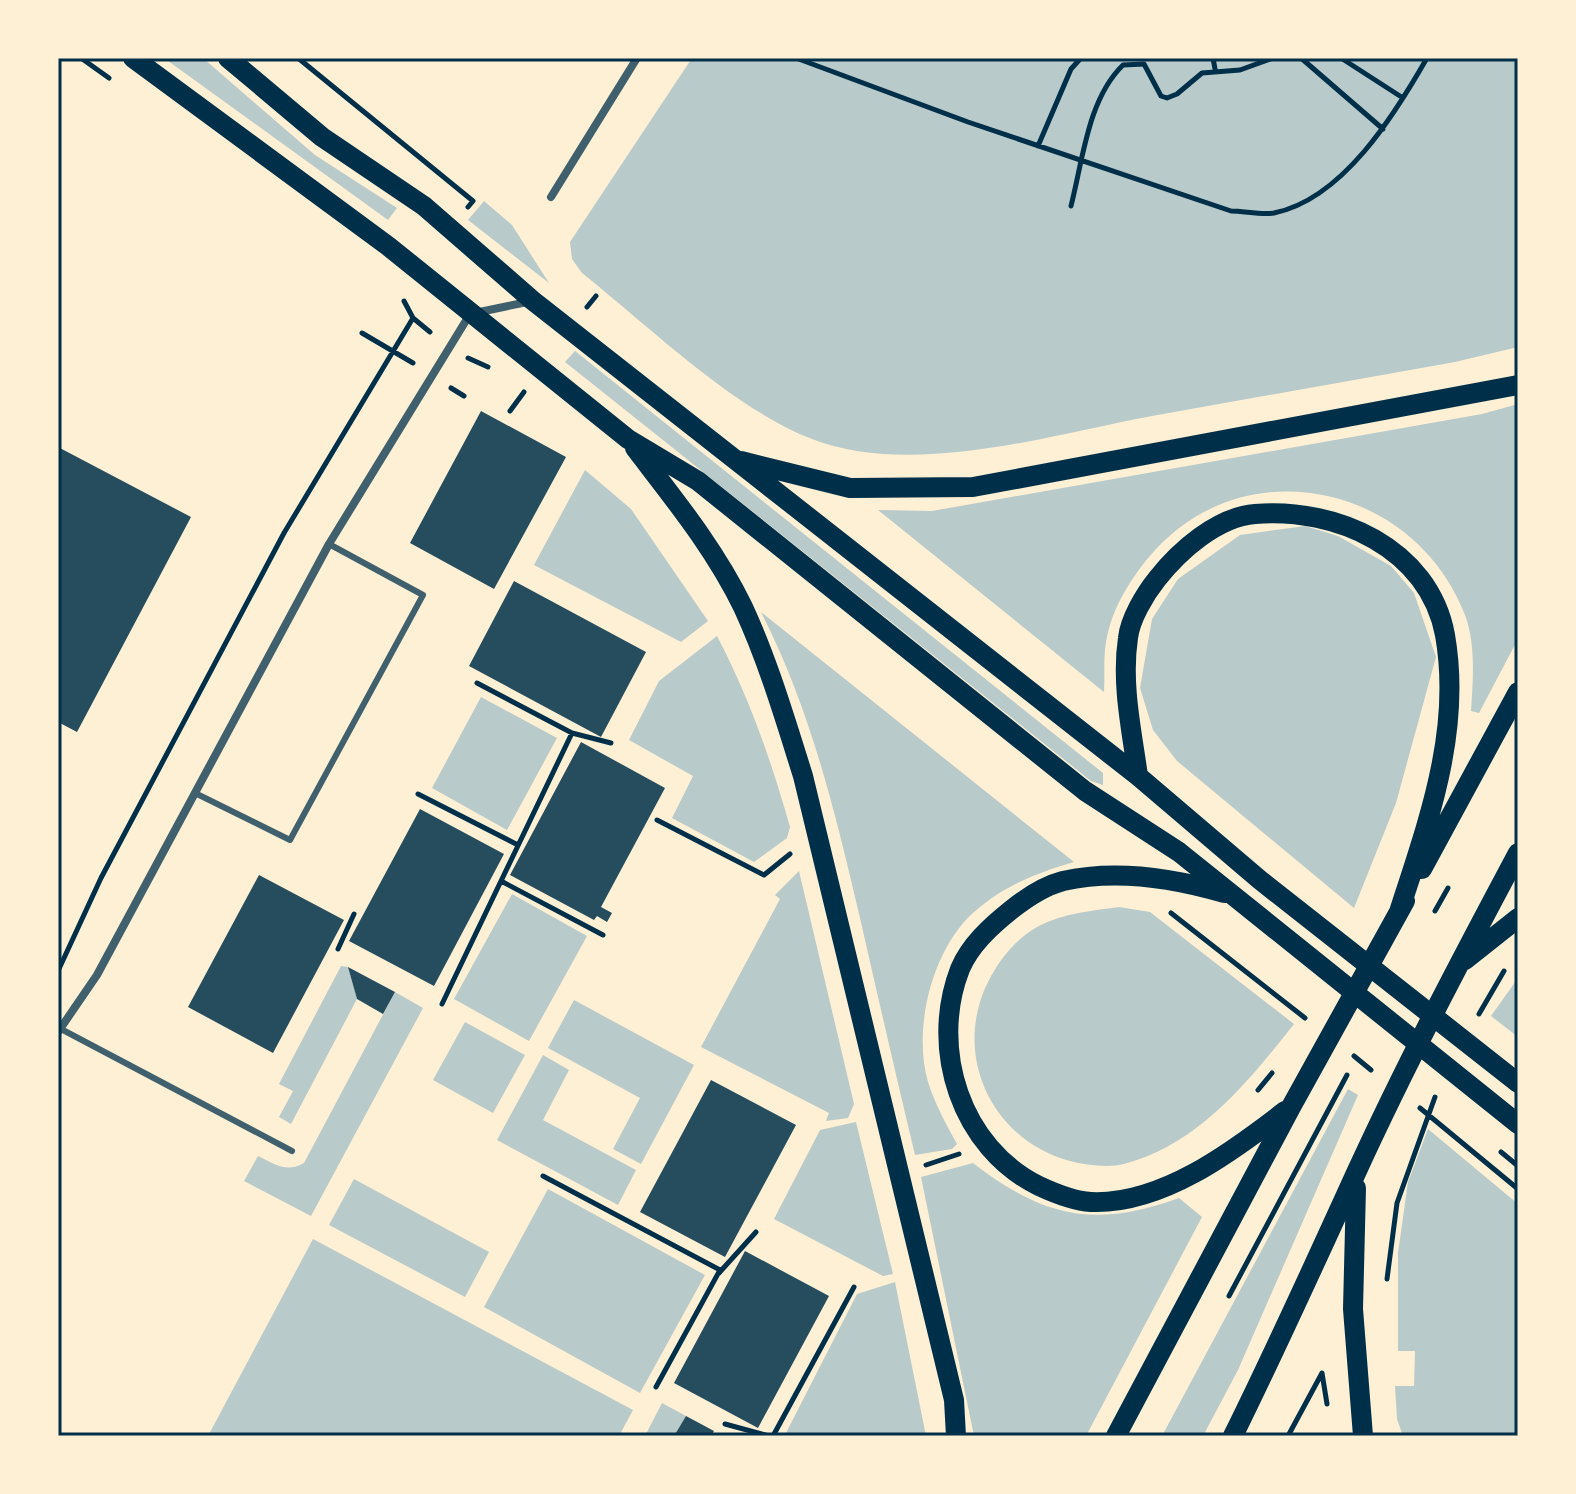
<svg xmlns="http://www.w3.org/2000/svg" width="1576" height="1494" font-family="'PT Sans',sans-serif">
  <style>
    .green { fill: #b9caca }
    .building { fill: #264d5e }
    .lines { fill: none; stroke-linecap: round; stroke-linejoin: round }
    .path { stroke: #003049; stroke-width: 5 }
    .service { stroke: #3f606c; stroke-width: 6 }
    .minor { stroke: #3f606c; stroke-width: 8 }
    .primary { stroke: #003049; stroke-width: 20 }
    .neatline { fill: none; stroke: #003049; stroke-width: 3 }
  </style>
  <rect width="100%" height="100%" fill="#fdf0d5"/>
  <path class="green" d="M164,58H203L315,155L397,208L388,220Z
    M692,58H1518V347L1455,362C1354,380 1253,398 1152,416C1050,435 912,478 812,439C732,408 650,327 582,273L572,259L570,242Z
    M484,201L512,225L549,283L468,220Z
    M575,351L1103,773V785L1091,781L565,362Z
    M1518,404V639L1479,713L1471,711C1473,681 1476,644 1465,615C1414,483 1242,446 1149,557C1130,580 1113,607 1107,637C1103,654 1105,674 1104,692L878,510L932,511L1482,414Z
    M585,470L631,509L708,621L681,642L534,565Z
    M1305,526L1338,536L1391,566L1414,593L1436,657L1396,803L1354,908L1177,761L1153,730L1140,688L1152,619L1178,579L1240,535Z
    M761,612L1074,862C1040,872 1008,884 980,907C933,943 912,1027 928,1082C935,1104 946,1124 957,1144L952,1149L915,1155C896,1076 878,997 860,918C835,812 811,710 761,612Z
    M717,636C749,697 771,760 790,827L787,838L754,862L672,818L693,776L629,740L659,681Z
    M481,697L557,738L507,830L432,788Z
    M799,871L854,1104L848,1118L826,1121L829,1113L701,1047L780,899L775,895Z
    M512,894L587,936L529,1041L454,999Z
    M1119,907L1150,912L1294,1024C1249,1081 1198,1145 1124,1164C1108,1168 1086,1165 1070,1161C991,1140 951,1053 989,980C1000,959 1016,939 1037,927C1063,913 1091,911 1119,907Z
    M341,966L348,967L357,999L291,1124L279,1117L293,1091L279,1084Z
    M1518,978V1037L1491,1016Z
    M395,992L423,1008L311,1216L244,1181L258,1156C274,1164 287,1173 304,1163Z
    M574,1000L694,1065L641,1164L613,1149L640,1098L548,1048Z
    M465,1022L525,1055L493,1113L433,1080Z
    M543,1055L569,1070L543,1120L636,1170L618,1205L497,1140Z
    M1348,1089L1358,1095L1238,1370L1203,1436H1162Z
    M856,1122L893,1274L883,1276L774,1219L820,1130Z
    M1428,1129L1518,1204V1436H1403L1397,1419L1395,1386H1414L1415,1351H1398V1253L1408,1182Z
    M973,1163C1043,1217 1094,1229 1179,1198L1202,1217L1086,1436H974L921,1177Z
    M354,1179L489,1252L465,1297L329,1225Z
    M548,1189L705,1275L640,1393L484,1307Z
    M313,1239L633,1410L619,1436H208Z
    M895,1282L926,1436H793L786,1433L857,1294Z
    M662,1403L686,1416L674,1436H645Z"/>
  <path class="building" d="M481,411L566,457L494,589L410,543Z
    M58,447L191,517L77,732L58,722Z
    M514,581L646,652L601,737L469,666Z
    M581,742L665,788L601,907L612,913L607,922L597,916L594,920L510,875Z
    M420,809L504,854L434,986L349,941Z
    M259,875L344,920L273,1053L188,1007Z
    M348,967L395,992L383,1014L357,999Z
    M711,1080L796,1125L725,1257L640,1212Z
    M745,1251L829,1296L758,1428L674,1383Z
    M686,1416L714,1431L711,1436H674Z"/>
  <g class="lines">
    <path class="path" d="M81,58L109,78
      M298,58L473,201L468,207
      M796,58L968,122L1231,211C1244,211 1261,215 1274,213C1343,199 1395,114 1427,58
      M1213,58L1215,69
      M1301,58L1383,129
      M1341,58L1403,98
      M1038,146L1071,69L1081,58
      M1071,206C1083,159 1088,99 1123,65L1144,64L1161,96L1167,98L1177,94L1202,73L1240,70L1273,58
      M404,301L413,318L430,332
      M587,307L596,296
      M362,333L413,363
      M468,358L488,367
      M451,388L464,396
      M510,411L524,392
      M477,683L572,733L611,743
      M418,794L518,845
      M657,820L764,875L790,854
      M501,881L603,935
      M1435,911L1448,888
      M1171,913L1305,1018
      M338,949L354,914
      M58,971L101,878L284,533L413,318
      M442,1004L572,733
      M1479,1014L1504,971
      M1354,1056L1371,1070
      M1258,1090L1272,1073
      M1420,1108L1518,1189
      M1501,1152L1518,1166
      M926,1165L959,1154
      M543,1176L720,1270L656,1387
      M719,1273L756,1232
      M1387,1279L1397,1203L1435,1097
      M1229,1296L1347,1075
      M725,1424L769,1436
      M773,1436L854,1287
      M1288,1436L1322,1373L1327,1404"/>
    <path class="service" d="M195,793L290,840L423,595L329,544
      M61,1029L292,1151"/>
    <path class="minor" d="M551,197L637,58
      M58,1032L97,975L329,544L470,314L527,302"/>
    <path class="primary" d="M133,58L388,246L628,439L698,481L1085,791L1179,852L1518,1124
      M228,58L322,137L424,206L532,300L1138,776L1260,880L1518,1083
      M635,448C674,499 715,549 743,607C768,661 785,719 803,776L954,1400L956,1436
      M741,461L850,488L973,487L1518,385
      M1138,776C1132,732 1121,684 1128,638C1130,619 1145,594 1157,579C1179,551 1217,517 1255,514C1336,507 1429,548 1445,635C1462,731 1428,822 1399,912
      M1422,869L1518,692
      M1224,893C1173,878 1116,869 1063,881C1044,886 1026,898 1011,910C991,926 970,945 960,969C929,1049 961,1148 1039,1186C1054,1193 1074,1201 1091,1202C1161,1205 1232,1152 1285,1111
      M1465,960L1518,918
      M1356,1188L1353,1309L1363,1436
      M1116,1436L1291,1107L1405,901
      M1233,1436C1276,1349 1316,1261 1356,1173C1406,1064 1462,958 1518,853"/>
  </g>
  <rect width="1576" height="1494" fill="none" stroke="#fdf0d5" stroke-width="120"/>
  <rect x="60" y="60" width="1456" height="1374" class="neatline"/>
</svg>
